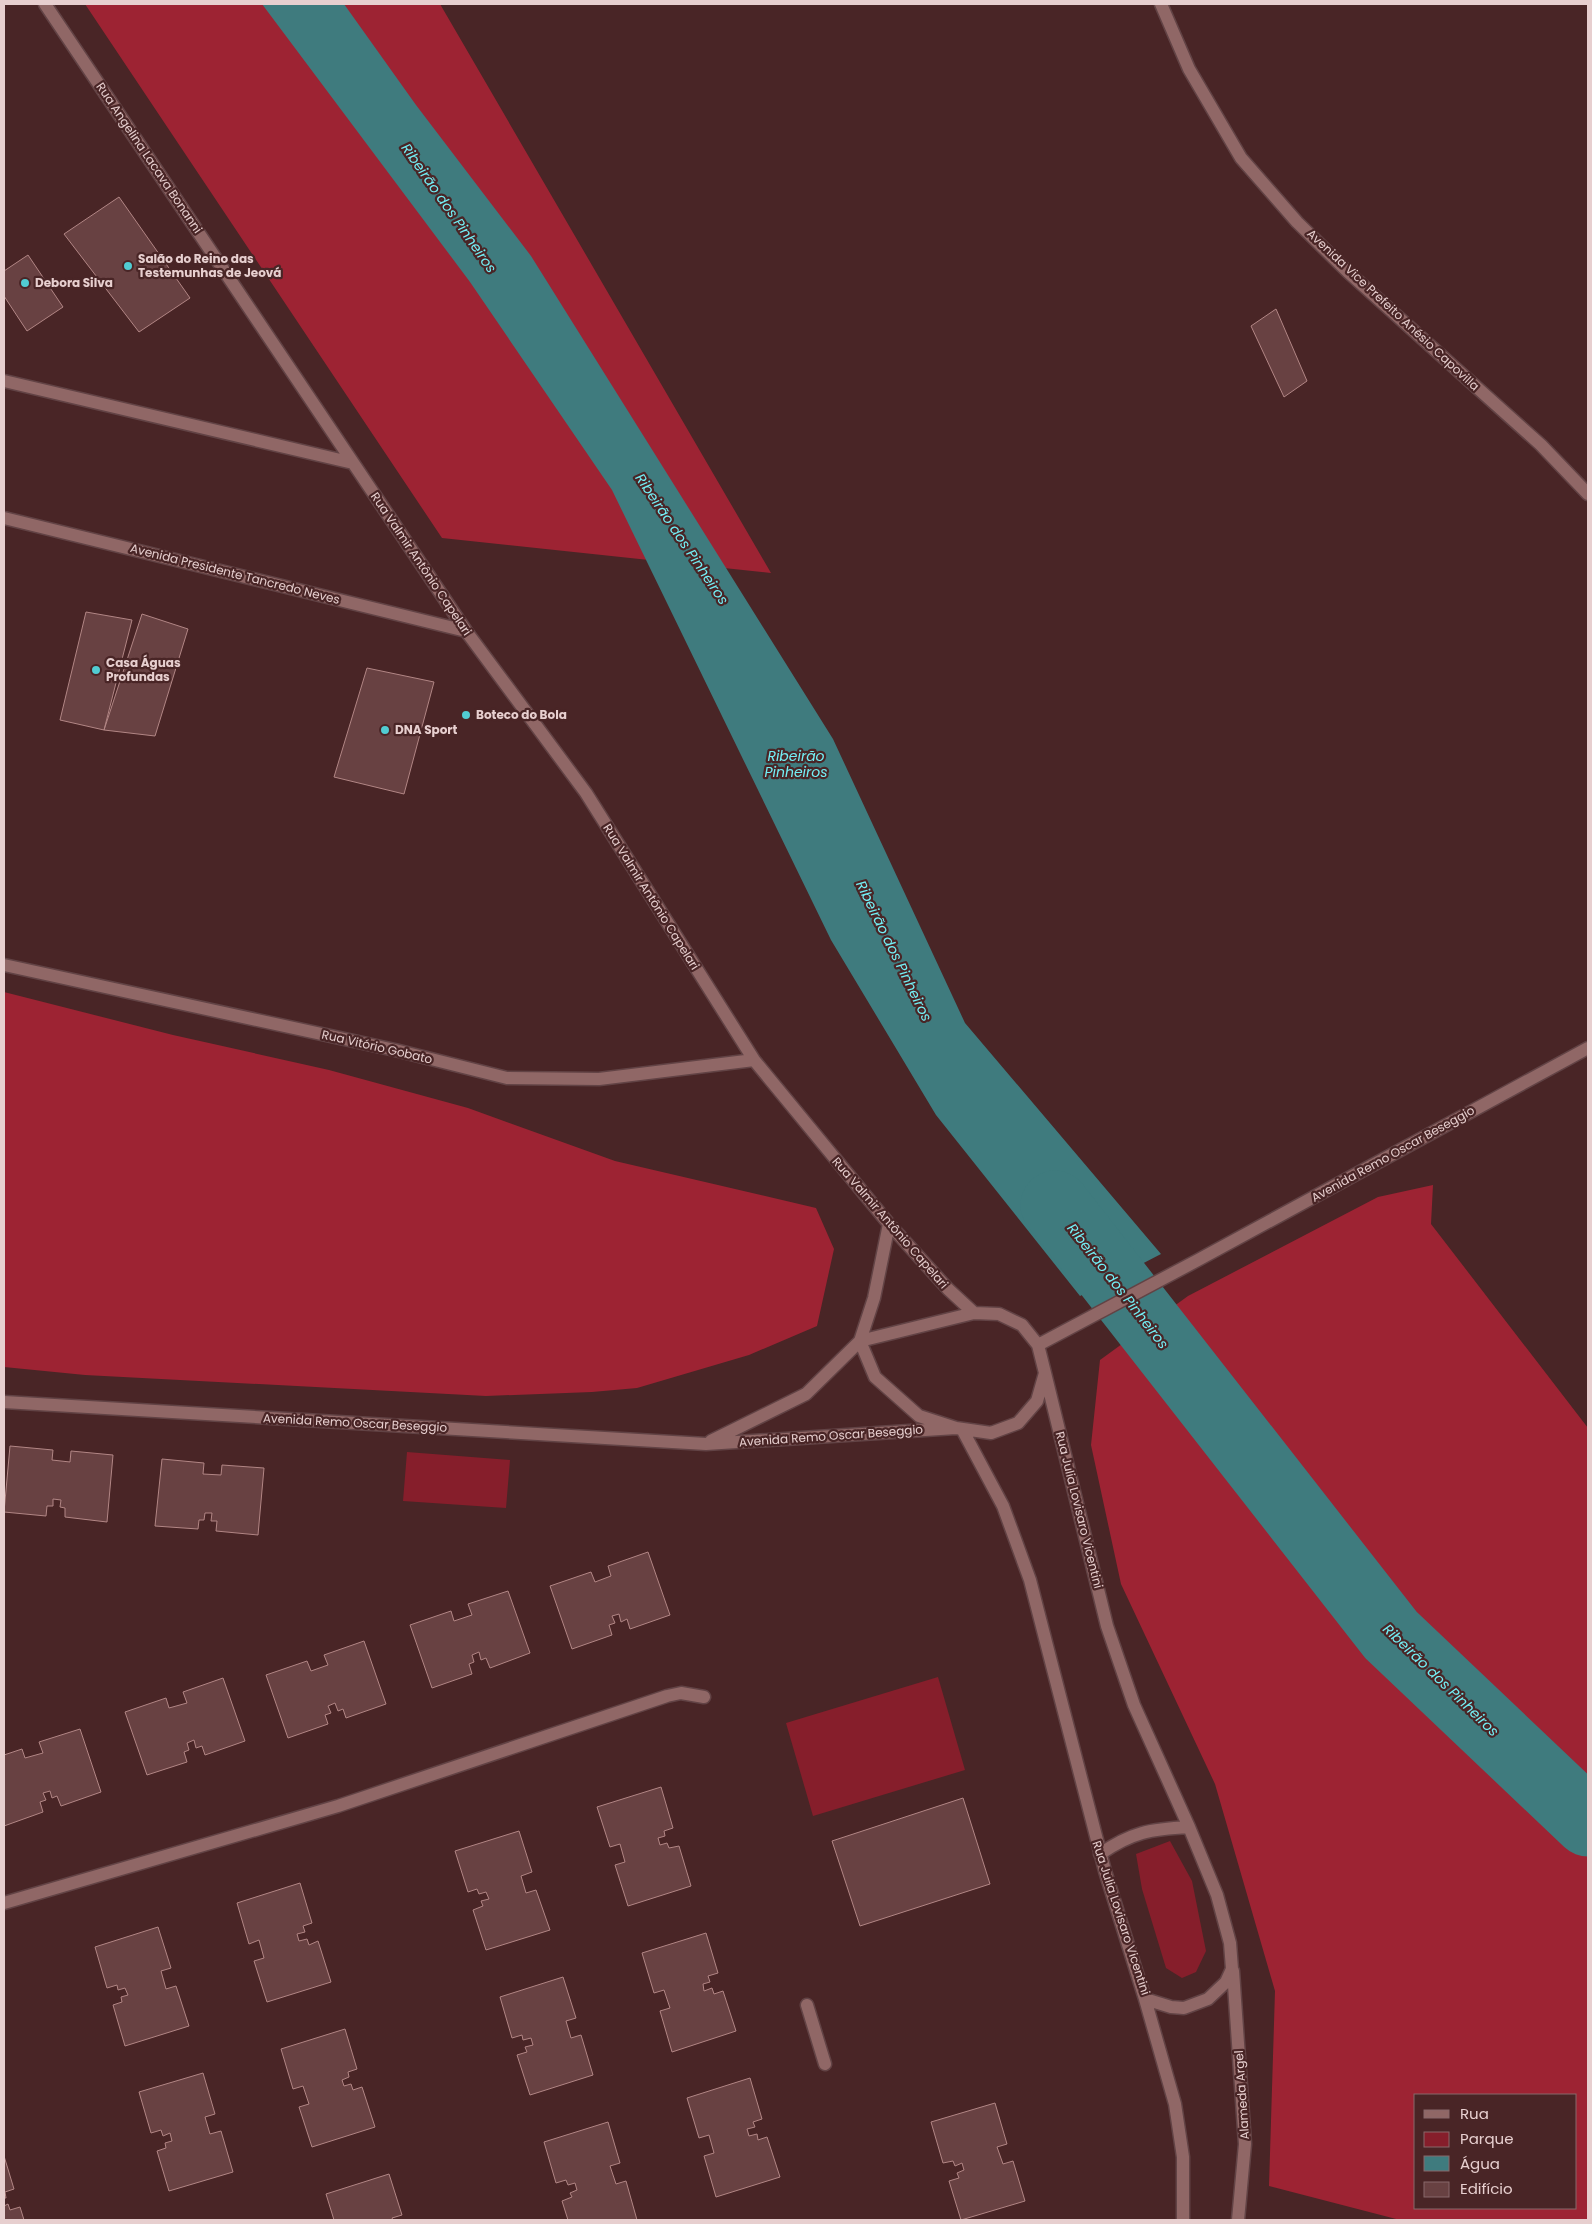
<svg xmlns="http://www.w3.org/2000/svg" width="1592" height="2224" font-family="Poppins,sans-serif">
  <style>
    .green { fill: #861e2b }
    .forest { fill: #9d2333; fill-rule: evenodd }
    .water { fill: #3f7b7e }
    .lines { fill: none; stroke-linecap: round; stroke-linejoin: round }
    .river { stroke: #3f7b7e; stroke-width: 69 }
    .building { fill: #684142; stroke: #b28685 }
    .minor-casing { stroke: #624345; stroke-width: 15 }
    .minor { stroke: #906766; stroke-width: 12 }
    .poi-dot { fill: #51ccd2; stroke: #492526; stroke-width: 2 }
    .labels { text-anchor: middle; stroke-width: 4.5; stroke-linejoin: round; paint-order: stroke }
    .street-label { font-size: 12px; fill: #e7cfcf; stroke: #492526 }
    .poi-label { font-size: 12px; font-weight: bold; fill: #e7cfcf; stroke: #492526; text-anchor: start }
    .water-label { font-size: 14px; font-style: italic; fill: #73f0f6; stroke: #492526 }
  </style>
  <rect width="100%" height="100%" fill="#492526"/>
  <path class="green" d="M407,1452L510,1460L506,1508L403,1501Z
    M938,1677L965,1770L813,1816L786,1723Z
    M1170,1841L1192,1881L1206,1951L1196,1972L1182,1978L1166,1968L1142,1889L1136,1854Z"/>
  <path class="forest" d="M85,4H440L771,573L442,538Z
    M4,992L173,1035L329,1070L468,1108L615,1161L816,1208L834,1249L817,1326L749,1355L637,1388L592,1392L486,1396L85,1375L4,1367Z
    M1433,1185L1431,1224L1588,1428V2220H1400L1269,2186L1275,1991L1215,1784L1121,1584L1091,1445L1100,1360L1188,1296L1378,1197ZM1416,2095H1576V2208H1416Z"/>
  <path class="water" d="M262,4H344L416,105L531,256L833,739L965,1023L1161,1254L1080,1296L936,1115L831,940L612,490L470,282Z"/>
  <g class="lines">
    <path class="river" d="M1055,1205L1391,1635L1588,1822"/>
  </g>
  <path class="building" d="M119,197L190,298L139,332L64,234Z
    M28,255L63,307L27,331L4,296V271Z
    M1276,309L1307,381L1284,397L1251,326Z
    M86,612L132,620L104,730L60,720Z
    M142,614L188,629L155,736L104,730Z
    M367,668L434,682L404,794L334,777Z
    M10,1446L53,1450L52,1460L70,1462L71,1451L113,1455L107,1522L65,1517V1508L60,1507L61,1500L53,1499V1506H47L46,1516L4,1512Z
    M162,1459L204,1463L203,1474L221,1475L222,1465L264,1468L258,1535L216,1531L217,1521H211L212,1513H205L204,1520H199L198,1529L155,1526Z
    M648,1552L670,1615L630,1629L627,1619L621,1622L619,1614L612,1616L615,1623L609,1625L612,1635L572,1649L550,1586L591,1572L595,1582L611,1576L608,1566Z
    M508,1591L530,1653L490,1668L486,1658L481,1660L479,1652L472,1655L474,1662L469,1664L472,1674L432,1688L410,1625L451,1611L454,1621L472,1615L468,1604Z
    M364,1641L386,1704L346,1718L343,1709L338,1711L335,1703L328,1706L331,1713L325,1715L328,1724L288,1738L266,1675L307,1661L311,1671L328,1665L324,1655Z
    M223,1678L245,1741L205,1755L202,1746L196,1748L194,1740L187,1743L189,1750L184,1752L187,1762L147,1775L125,1712L166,1698L169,1708L187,1703L183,1692Z
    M80,1729L101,1792L61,1806L57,1796L52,1798L50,1791L43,1793L46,1800L40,1802L43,1812L4,1826V1755L22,1749L25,1758L43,1753L39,1742Z
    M661,1787L673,1828L664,1831L665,1836L658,1838L660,1845L667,1843L669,1848L679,1846L691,1886L628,1906L615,1865L625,1862L620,1844L610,1847L597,1807Z
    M963,1798L990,1884L860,1926L832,1841Z
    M519,1831L532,1872L521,1876L526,1893L536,1890L550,1930L486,1950L473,1910L483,1906L481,1901L489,1899L486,1892L479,1894L477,1889L468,1892L455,1851Z
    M300,1883L312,1923L303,1926L305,1932L297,1934L299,1941L307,1939L309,1945L318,1941L331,1982L267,2002L254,1961L264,1958L259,1940L249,1944L237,1903Z
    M158,1927L171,1968L161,1971L166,1989L176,1986L189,2026L125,2046L113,2005L122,2002L121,1997L128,1995L125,1988L118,1990L117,1985L107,1988L95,1947Z
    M706,1933L718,1973L708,1976L710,1982L703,1984L704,1991L712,1988L714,1994L723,1991L736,2031L672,2052L660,2011L670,2008L664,1990L654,1993L642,1953Z
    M563,1977L576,2018L566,2021L571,2038L581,2035L593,2075L530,2095L517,2055L527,2052L525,2047L533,2045L531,2038L523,2040L522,2035L512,2038L500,1997Z
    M345,2029L357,2069L348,2072L349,2077L342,2080L344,2086L351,2084L353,2090L362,2087L375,2127L312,2147L299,2107L309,2104L303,2086L293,2089L281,2049Z
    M203,2073L215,2114L205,2117L210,2134L221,2131L233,2172L169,2191L157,2151L166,2148L165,2143L172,2141L170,2133L163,2136L161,2130L151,2133L139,2092Z
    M750,2078L762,2119L753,2122L755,2127L747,2129L749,2136L757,2134L758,2140L767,2137L780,2177L716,2197L704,2156L714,2153L709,2135L699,2138L687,2098Z
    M995,2103L1007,2144L997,2147L1003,2164L1013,2161L1025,2201L961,2220L949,2181L959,2178L957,2173L964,2170L962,2163L955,2166L953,2161L943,2163L931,2122Z
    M608,2122L620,2163L610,2166L616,2184L626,2181L637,2220H568L562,2201L572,2197L570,2193L577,2190L575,2183L568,2185L566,2180L556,2183L544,2142Z
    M4,2156L14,2189L5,2192L6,2198H4Z
    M389,2174L402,2215L392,2218L393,2220H334L326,2194Z
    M8,2204L10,2210L20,2207L24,2220H4V2206Z"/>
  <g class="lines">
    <g class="minor-casing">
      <path id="minor" d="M45,4L466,631L586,793L754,1060L889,1224L948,1289L974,1313
        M1161,4L1189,69L1241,158L1297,222L1348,272L1541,445L1588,494
        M4,381L353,463
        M4,518L466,631
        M4,965L395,1050L507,1078L599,1079L754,1060
        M974,1313L999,1314L1022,1325L1038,1345L1045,1373L1037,1401L1018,1423L991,1433L956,1428L919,1416L875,1377L860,1341Z
        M1038,1345L1198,1260L1588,1048
        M4,1402L706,1444L956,1428
        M962,1429L1003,1506L1030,1580L1105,1871L1145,1999L1171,2007L1184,2008L1208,1999L1226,1982L1232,1969L1230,1943L1217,1895L1189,1827L1134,1705L1107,1626L1045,1373
        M711,1441L806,1394L860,1341L874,1298L889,1224
        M1100,1854C1132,1832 1151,1829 1189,1827
        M4,1903L338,1806L667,1696L681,1693L704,1697
        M1233,1971L1245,2144L1238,2220
        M1145,1999L1175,2104L1183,2157V2220
        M807,2005L825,2064"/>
    </g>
    <use href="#minor" class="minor"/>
  </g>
  <g class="poi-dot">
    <circle cx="128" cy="266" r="5"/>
    <circle cx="25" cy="283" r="5"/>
    <circle cx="96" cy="670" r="5"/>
    <circle cx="466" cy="715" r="5"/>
    <circle cx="385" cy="730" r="5"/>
  </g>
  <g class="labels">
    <g class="street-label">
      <text transform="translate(149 158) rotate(56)" y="4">Rua Angelina Lacava Bonanni</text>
      <text transform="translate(1393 310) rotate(43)" y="4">Avenida Vice Prefeito Anésio Capovilla</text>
      <text transform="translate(421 564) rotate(56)" y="4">Rua Valmir Antônio Capelari</text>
      <text transform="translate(235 574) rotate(14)" y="4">Avenida Presidente Tancredo Neves</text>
      <text transform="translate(651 897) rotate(58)" y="4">Rua Valmir Antônio Capelari</text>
      <text transform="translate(377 1047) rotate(13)" y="4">Rua Vitório Gobato</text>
      <text transform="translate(1393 1154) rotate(-29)" y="4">Avenida Remo Oscar Beseggio</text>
      <text transform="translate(890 1223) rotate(49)" y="4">Rua Valmir Antônio Capelari</text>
      <text transform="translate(355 1423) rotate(3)" y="4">Avenida Remo Oscar Beseggio</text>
      <text transform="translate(831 1436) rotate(-4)" y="4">Avenida Remo Oscar Beseggio</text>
      <text transform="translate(1079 1510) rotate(76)" y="4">Rua Julia Lovisaro Vicentini</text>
      <text transform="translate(1121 1918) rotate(72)" y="4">Rua Julia Lovisaro Vicentini</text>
      <text transform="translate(1242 2095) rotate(-94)" y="4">Alameda Argel</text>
    </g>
    <g class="poi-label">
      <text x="138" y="263">Salão do Reino das<tspan x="138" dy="14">Testemunhas de Jeová</tspan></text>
      <text x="35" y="287">Debora Silva</text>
      <text x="106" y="667">Casa Águas<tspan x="106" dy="14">Profundas</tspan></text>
      <text x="476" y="719">Boteco do Bola</text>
      <text x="395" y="734">DNA Sport</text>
    </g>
    <g class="water-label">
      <text transform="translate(449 208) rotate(55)" y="5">Ribeirão dos Pinheiros</text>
      <text transform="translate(682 539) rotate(56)" y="5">Ribeirão dos Pinheiros</text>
      <text x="796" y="761">Ribeirão<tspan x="796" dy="16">Pinheiros</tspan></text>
      <text transform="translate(894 951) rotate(64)" y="5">Ribeirão dos Pinheiros</text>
      <text transform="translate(1118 1286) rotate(52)" y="5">Ribeirão dos Pinheiros</text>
      <text transform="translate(1441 1680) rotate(44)" y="5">Ribeirão dos Pinheiros</text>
    </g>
  </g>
  <rect width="1592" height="2224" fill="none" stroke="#e7cfcf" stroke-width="10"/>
  <rect x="1414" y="2094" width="162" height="115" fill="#492526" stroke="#88696a"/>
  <rect x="1424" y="2110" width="25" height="8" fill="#906766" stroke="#88696a"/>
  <text x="1460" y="2119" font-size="15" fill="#e7cfcf">Rua</text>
  <rect x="1424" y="2132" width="25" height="15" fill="#861e2b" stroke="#88696a"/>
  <text x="1460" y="2144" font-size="15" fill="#e7cfcf">Parque</text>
  <rect x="1424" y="2156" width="25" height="15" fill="#3f7b7e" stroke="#88696a"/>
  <text x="1460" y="2169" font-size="15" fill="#e7cfcf">Água</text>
  <rect x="1424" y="2182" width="25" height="15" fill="#684142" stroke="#88696a"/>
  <text x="1460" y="2194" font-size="15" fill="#e7cfcf">Edifício</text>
</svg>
